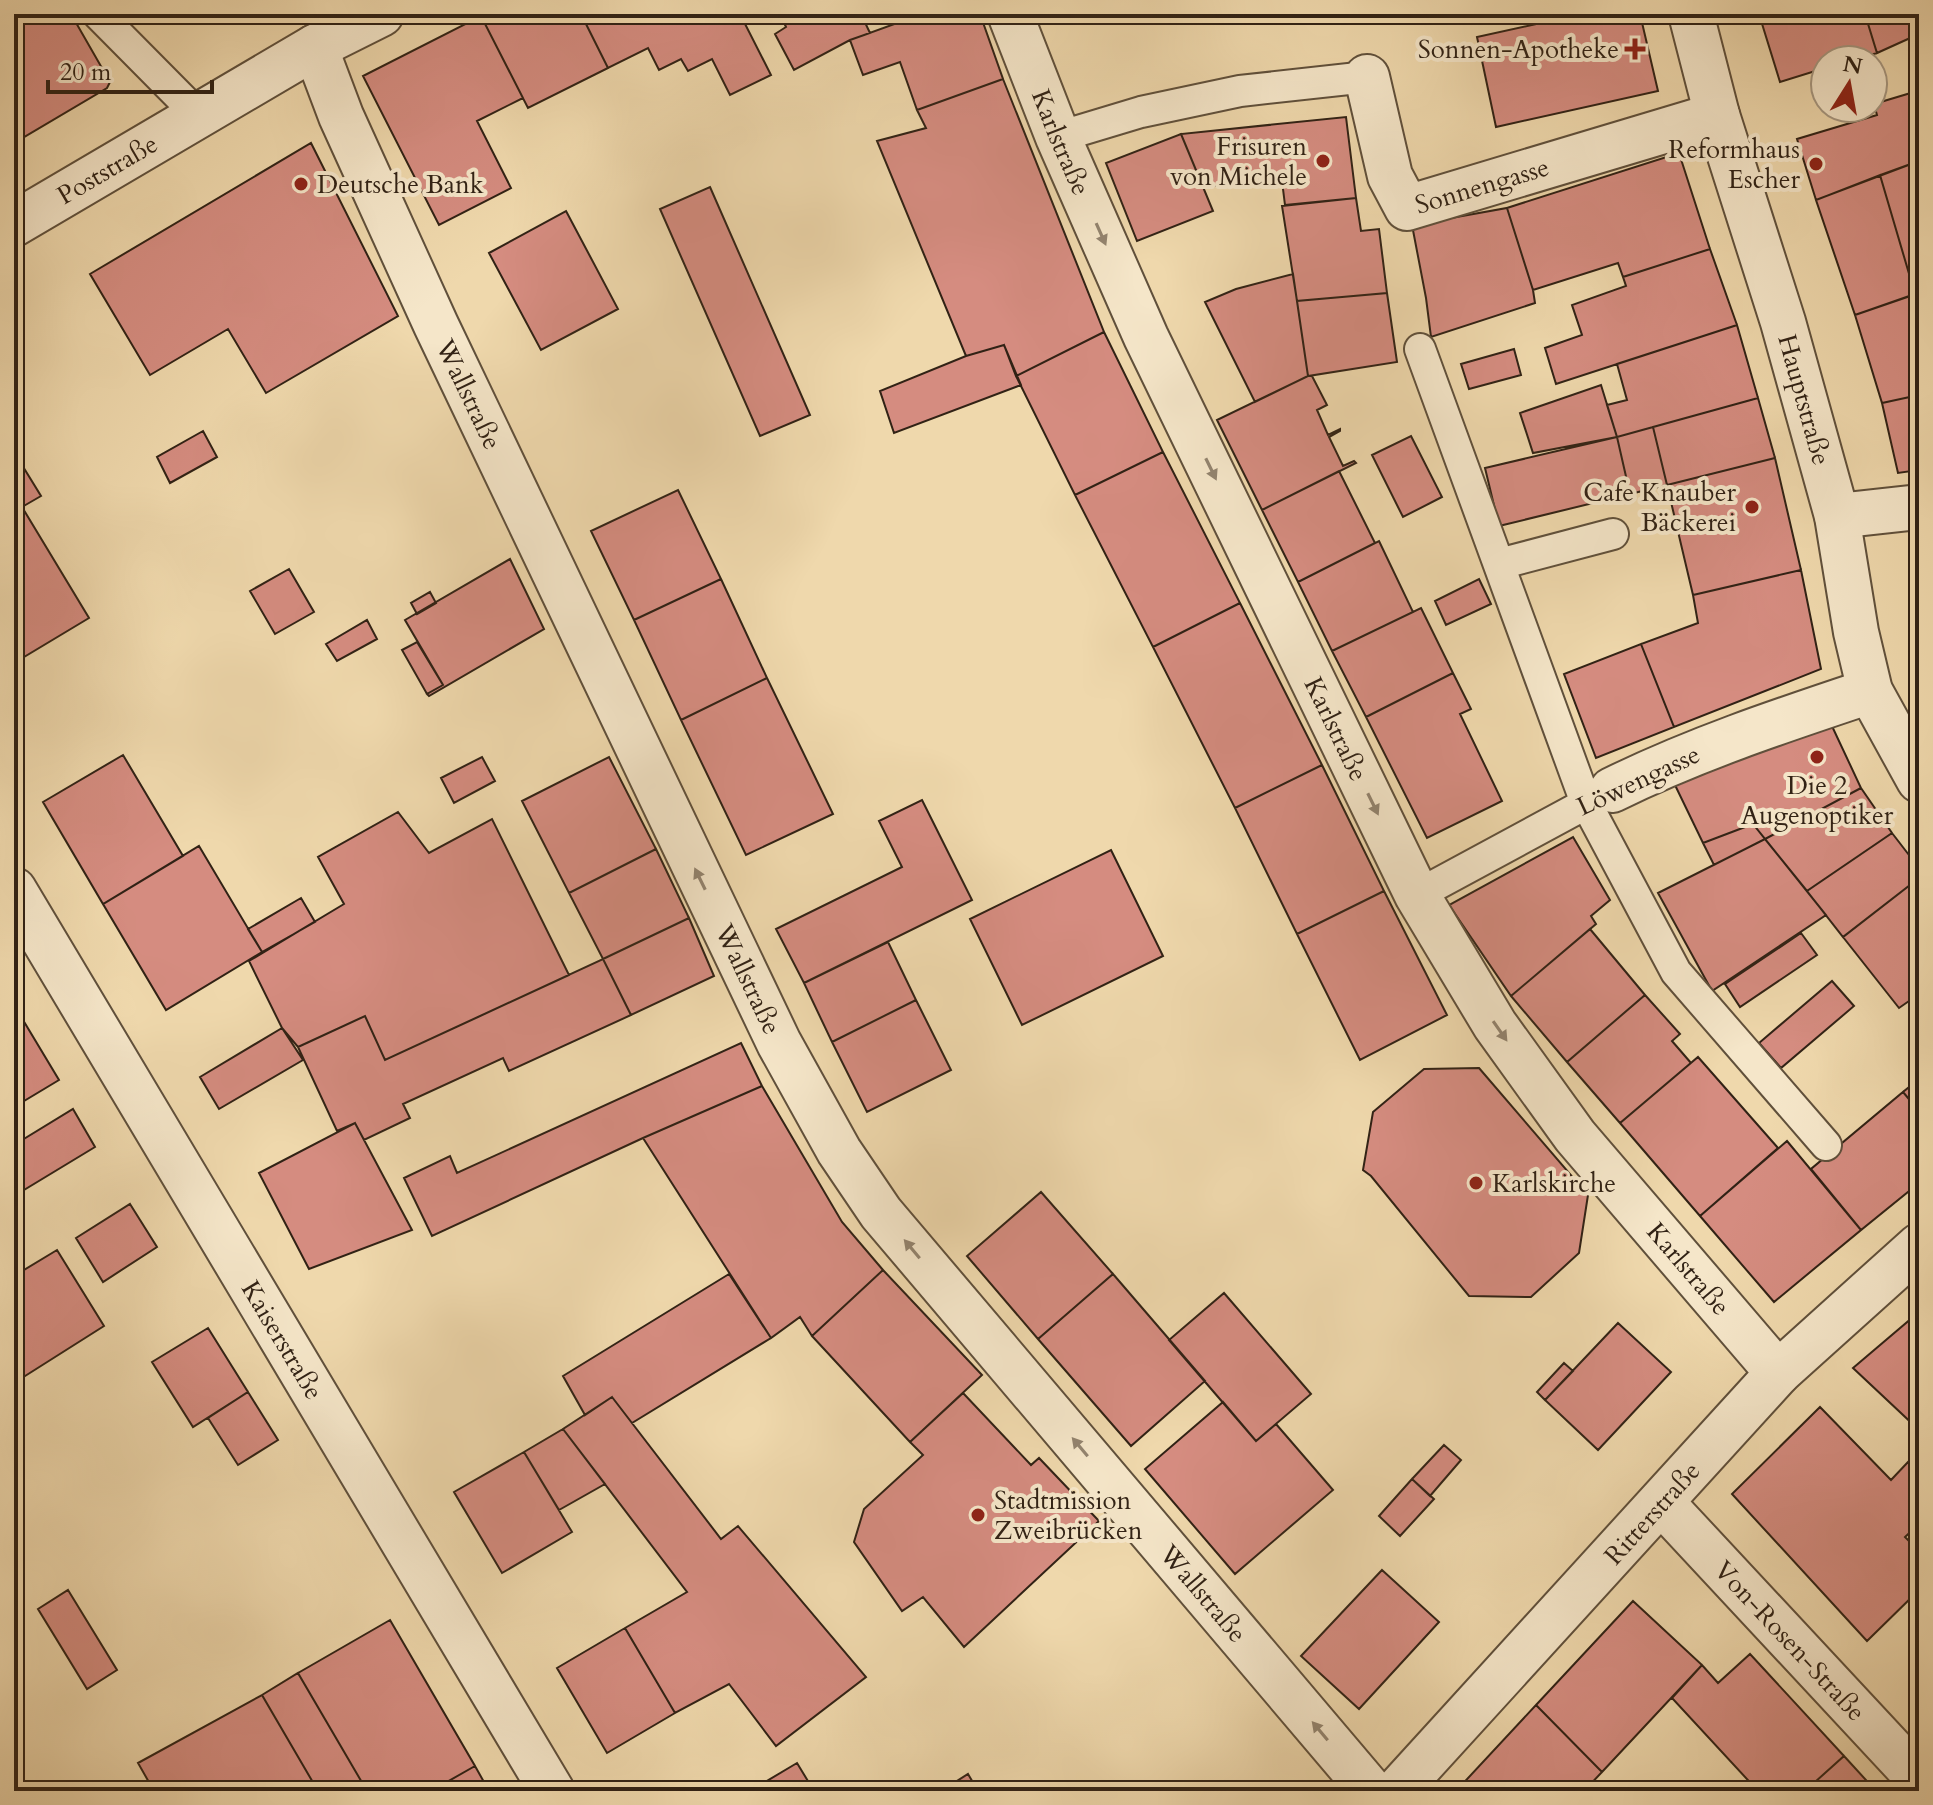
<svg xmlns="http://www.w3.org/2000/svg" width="1933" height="1805" font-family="Cardo,serif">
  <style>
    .building { fill: #d58c80; stroke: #312215; stroke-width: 2 }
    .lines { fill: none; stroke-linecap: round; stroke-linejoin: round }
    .service-casing { stroke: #60503b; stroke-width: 34 }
    .pedestrian-casing { stroke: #60503b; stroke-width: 48 }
    .minor-casing { stroke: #60503b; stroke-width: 48 }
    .tertiary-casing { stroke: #60503b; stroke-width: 48 }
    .service { stroke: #f5e6c9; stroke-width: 30 }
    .pedestrian { stroke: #f5e6c9; stroke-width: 44 }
    .minor { stroke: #f5e6c9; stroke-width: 44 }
    .tertiary { stroke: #f5e6c9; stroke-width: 44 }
    .oneway { fill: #93846f }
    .poi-dot { fill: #8f2418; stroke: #f5e6c9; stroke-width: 3 }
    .labels { text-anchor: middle; stroke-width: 8; stroke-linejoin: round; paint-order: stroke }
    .poi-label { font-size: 26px; fill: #312215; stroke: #f5e6c9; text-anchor: end }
    .street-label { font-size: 26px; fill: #312215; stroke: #f5e6c9 }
  </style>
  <rect width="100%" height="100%" fill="#efd8ac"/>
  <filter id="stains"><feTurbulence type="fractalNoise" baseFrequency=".0025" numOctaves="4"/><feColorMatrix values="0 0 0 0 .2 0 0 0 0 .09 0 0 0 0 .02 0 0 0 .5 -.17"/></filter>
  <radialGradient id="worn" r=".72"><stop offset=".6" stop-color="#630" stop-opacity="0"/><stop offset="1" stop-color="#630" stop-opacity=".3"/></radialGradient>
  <path class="building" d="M25,14H71L110,82L107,88L19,140L14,131V21Z
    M486,14H581L608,68L528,108L481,16Z
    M581,14H740L771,75L730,95L712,59L688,71L681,59L659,70L648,48L608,68Z
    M780,14H861L870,33L850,40L794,70L775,34L786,27Z
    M922,14H980L1003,79L917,110L900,62L863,75L850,40Z
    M1582,14H1640L1658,91L1496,127L1477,37Z
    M1759,14H1865L1877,53L1853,60H1825V68L1780,82Z
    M1865,14H1919V34L1877,53Z
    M481,16L523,98L477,121L511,188L439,225L363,76Z
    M1003,79L1104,332L1016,376L1004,345L966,356L877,141L926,128L917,110Z
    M1914,92L1919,102V161L1816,200L1797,139L1877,115L1874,104Z
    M1346,117L1356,198L1285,205L1282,181L1203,187L1181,134Z
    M1181,134L1213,211L1137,241L1106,163Z
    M311,143L398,316L266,393L228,329L150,375L90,274Z
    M1679,153L1710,249L1623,277L1618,263L1533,290L1507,208Z
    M1919,161V293L1915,294L1880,175Z
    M1880,175L1915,294L1855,315L1816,200Z
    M710,187L810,415L760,436L660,209Z
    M1356,198L1361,231L1379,229L1387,293L1297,301L1282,206Z
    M1507,208L1533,290L1535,303L1431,337L1426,298L1412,225Z
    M566,211L618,309L541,350L489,253Z
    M1710,249L1737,325L1556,384L1545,348L1582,335L1572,305L1626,286L1623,277Z
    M1293,274L1308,376L1255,402L1205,302L1236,289Z
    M1387,293L1397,362L1308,376L1297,301Z
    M1919,293V395L1882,403L1855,315Z
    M1737,325L1758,398L1617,437L1607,405L1627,400L1617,364Z
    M1104,332L1163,452L1075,495L1016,376Z
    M1004,345L1021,385L894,433L880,391L966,356Z
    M1514,349L1521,375L1469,389L1461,364Z
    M1308,376H1312L1327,405L1317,410L1328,435L1340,429V431L1329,437L1343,466L1354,461L1356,463L1262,510L1217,420Z
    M1601,385L1617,437L1533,453L1520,413Z
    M1919,395V470L1898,473L1882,403Z
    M1758,398L1775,458L1667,485L1653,427Z
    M1653,427L1667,485L1630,494L1617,437Z
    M203,431L217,457L170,483L157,457Z
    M1411,436L1442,497L1403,517L1372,455Z
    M1617,437L1630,494L1499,526L1485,468Z
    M14,452L41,496L22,507L89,618L14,663Z
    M1163,452L1240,603L1153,647L1075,495Z
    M1775,458L1801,570L1693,595L1667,485Z
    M1339,471L1375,543L1298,582L1262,510Z
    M678,490L721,579L634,620L591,531Z
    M1379,541L1413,612L1332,651L1298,582Z
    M510,559L544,629L429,696L427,694L443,685L405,620Z
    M289,569L314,612L275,634L250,591Z
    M1801,570L1821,669L1674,727L1641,644L1698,623L1693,595Z
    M721,579L767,678L681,720L634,620Z
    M1479,579L1491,604L1446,625L1435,601Z
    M430,592L436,603L417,614L411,603Z
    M1240,603L1322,765L1235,808L1153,647Z
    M1421,608L1453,673L1366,717L1332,651Z
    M367,620L377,639L337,661L326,644Z
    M417,642L443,685L427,694L402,650Z
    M1641,644L1674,727L1596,758L1564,674Z
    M1453,673L1471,709L1460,714L1502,801L1427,838L1366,717Z
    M767,678L833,814L746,855L681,720Z
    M1831,724L1861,788L1765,839L1753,824L1703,843L1674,783Z
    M123,755L183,856L103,904L43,802Z
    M482,757L495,781L454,803L441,778Z
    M609,757L656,849L569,893L522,801Z
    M1322,765L1384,891L1297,934L1235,808Z
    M1861,788L1892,833L1807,891L1765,839Z
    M922,800L972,900L804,983L776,929L902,867L879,821Z
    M398,812L429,853L492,819L569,975L385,1060L365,1016L298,1047L282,1028L249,961L344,904L318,857Z
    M1753,824L1765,839L1714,865L1703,843Z
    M1892,833L1919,868V878L1843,937L1807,891Z
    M1573,837L1610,900L1591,916L1596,924L1511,996L1449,905Z
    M1765,839L1826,915L1712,991L1658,893Z
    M199,846L262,952L166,1010L103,904Z
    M656,849L689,918L603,959L569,893Z
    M1111,850L1163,956L1022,1025L970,919Z
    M1919,878V994L1899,1008L1843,937Z
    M1384,891L1447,1015L1360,1060L1297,934Z
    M301,898L315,922L262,952L248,929Z
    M689,918L714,976L631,1015L603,959Z
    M1590,929L1645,995L1567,1062L1511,996Z
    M1801,933L1817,955L1740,1007L1725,984Z
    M888,942L916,1000L832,1042L804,983Z
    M603,959L631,1015L509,1071L503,1058L403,1104L410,1118L364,1140L355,1123L337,1131L298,1047L365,1016L385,1060Z
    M1832,981L1854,1006L1781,1068L1759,1043Z
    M1645,995L1680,1034L1672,1041L1691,1063L1620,1123L1567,1062Z
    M916,1000L951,1070L867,1112L832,1042Z
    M14,1005L59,1080L14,1107Z
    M282,1028L303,1060L219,1109L200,1077Z
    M741,1043L762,1086L643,1138L432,1236L404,1178L450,1156L457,1173Z
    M1698,1057L1778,1148L1700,1216L1620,1123Z
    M1479,1068L1588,1195L1579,1253L1531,1297L1469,1296L1371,1176L1363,1170L1373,1112L1424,1069Z
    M1919,1079V1111L1903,1092Z
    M762,1086L842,1222L883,1270L812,1336L800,1317L771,1338L643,1138Z
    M1903,1092L1919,1111V1183L1861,1230L1811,1169Z
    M73,1109L95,1147L14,1196V1145Z
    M355,1123L412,1230L309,1269L259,1173Z
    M1787,1141L1861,1230L1774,1302L1700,1216Z
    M1041,1192L1113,1274L1038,1339L967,1256Z
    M130,1204L157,1247L103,1282L76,1238Z
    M57,1250L104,1326L14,1383V1276Z
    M883,1270L982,1375L910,1442L812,1336Z
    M729,1274L771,1338L632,1423L612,1397L585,1415L563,1376Z
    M1113,1274L1205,1381L1131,1446L1038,1339Z
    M1224,1293L1311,1394L1256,1441L1169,1340Z
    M1919,1312V1428L1918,1429L1853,1368Z
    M1618,1323L1671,1372L1598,1450L1545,1400Z
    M208,1328L248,1392L193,1427L152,1362Z
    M1564,1363L1573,1371L1545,1400L1537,1392Z
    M248,1392L278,1440L238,1465L208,1418Z
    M963,1393L1031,1465L1039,1458L1099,1521L964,1647L923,1597L902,1611L854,1542L864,1509L923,1455L910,1442Z
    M612,1397L721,1539L738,1526L866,1677L776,1746L729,1684L675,1713L625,1628L687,1592L563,1429Z
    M1223,1402L1256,1441L1276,1424L1333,1490L1235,1574L1145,1469Z
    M1820,1407L1891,1480L1908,1462L1919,1474V1524L1905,1537L1919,1551V1590L1867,1641L1732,1494Z
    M563,1429L605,1484L559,1510L524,1452Z
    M1444,1445L1461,1460L1430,1496L1412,1479Z
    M524,1452L572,1532L502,1573L454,1492Z
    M1412,1479L1434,1499L1400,1536L1379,1516Z
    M1382,1570L1439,1622L1359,1709L1301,1656Z
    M68,1590L117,1670L87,1689L38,1609Z
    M1633,1601L1702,1665L1602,1772L1536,1705Z
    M390,1620L475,1766L431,1791H367L298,1673Z
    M625,1628L675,1713L607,1753L557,1668Z
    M1750,1654L1844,1756L1805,1791H1758L1672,1698L1702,1665L1718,1683Z
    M298,1673L367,1791H318L262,1695Z
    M262,1695L318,1791H154L138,1763Z
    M1536,1705L1602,1772L1584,1791H1456Z
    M1844,1756L1876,1791H1805Z
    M797,1763L814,1791H750Z
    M475,1766L489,1791H431Z
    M968,1774L978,1791H941Z"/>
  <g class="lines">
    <g class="service-casing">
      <path id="service" d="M98,14L199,116
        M1058,137L1141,112L1240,91L1367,77
        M1420,349L1586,803L1676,972L1826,1145
        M1499,564L1613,534
        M1417,895L1602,795"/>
    </g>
    <g class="pedestrian-casing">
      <g id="pedestrian">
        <path id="s1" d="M1691,14L1717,115L1783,322L1837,516L1856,632L1870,691L1919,780"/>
        <path id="s2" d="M1367,77L1390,176L1407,208L1717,115"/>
        <path d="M1837,516L1919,507"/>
        <path d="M1612,790C1695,749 1783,720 1870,691"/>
        <path d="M1778,1373L1919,1246"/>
      </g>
    </g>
    <g class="minor-casing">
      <g id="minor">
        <path id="s3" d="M1010,14L1058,137L1146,337L1417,895L1495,1025L1575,1136L1778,1373L1397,1791"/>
        <path id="s4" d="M315,47L341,116L436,325L779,1043L839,1151L881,1213L1371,1791"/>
        <path id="s5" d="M14,224L315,47L381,14"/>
        <path id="s6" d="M1662,1503L1919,1779"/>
      </g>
    </g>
    <g class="tertiary-casing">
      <g id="tertiary">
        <path id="s7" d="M14,890L552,1791"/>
      </g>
    </g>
    <use href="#service" class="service"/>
    <use href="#pedestrian" class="pedestrian"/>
    <use href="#minor" class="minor"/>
    <use href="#tertiary" class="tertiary"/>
  </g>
  <defs><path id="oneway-solid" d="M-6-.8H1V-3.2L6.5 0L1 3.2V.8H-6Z" transform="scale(2)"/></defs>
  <g class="oneway">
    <use href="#oneway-solid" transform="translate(1101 234) rotate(66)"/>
    <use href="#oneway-solid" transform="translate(1211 469) rotate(64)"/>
    <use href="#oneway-solid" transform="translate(1373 804) rotate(64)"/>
    <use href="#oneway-solid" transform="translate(700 879) rotate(-116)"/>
    <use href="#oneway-solid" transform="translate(1500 1031) rotate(55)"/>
    <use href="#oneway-solid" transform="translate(912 1249) rotate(-130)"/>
    <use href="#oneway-solid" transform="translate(1080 1447) rotate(-130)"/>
    <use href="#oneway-solid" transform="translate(1320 1731) rotate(-130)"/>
  </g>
  <g class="poi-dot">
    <path d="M1631 37h8v8h8v8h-8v8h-8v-8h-8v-8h8z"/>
    <circle cx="1323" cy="161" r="8"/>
    <circle cx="1816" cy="164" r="8"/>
    <circle cx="301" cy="184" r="8"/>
    <circle cx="1752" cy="507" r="8"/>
    <circle cx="1817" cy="757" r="8"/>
    <circle cx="1476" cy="1183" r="8"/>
    <circle cx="978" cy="1515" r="8"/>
  </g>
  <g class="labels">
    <g class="poi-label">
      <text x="1619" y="58">Sonnen-Apotheke</text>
      <text x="1307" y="155">Frisuren<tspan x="1307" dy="30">von Michele</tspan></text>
      <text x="1800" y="158">Reformhaus<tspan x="1800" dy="30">Escher</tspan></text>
      <text x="317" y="193" text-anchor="start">Deutsche Bank</text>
      <text x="1736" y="501">Cafe Knauber<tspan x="1736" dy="30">Bäckerei</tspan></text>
      <text x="1817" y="794" text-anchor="middle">Die 2<tspan x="1817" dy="30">Augenoptiker</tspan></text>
      <text x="1492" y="1192" text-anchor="start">Karlskirche</text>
      <text x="994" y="1509" text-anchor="start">Stadtmission<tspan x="994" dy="30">Zweibrücken</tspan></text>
    </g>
    <g class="street-label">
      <text dy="9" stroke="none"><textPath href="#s3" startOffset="138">Karlstraße</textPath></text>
      <text dy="9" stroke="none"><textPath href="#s5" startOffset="108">Poststraße</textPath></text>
      <text dy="9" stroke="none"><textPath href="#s2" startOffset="216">Sonnengasse</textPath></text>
      <text dy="9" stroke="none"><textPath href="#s4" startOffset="380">Wallstraße</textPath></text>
      <text dy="9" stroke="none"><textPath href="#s1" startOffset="402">Hauptstraße</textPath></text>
      <text dy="9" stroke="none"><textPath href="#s3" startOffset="786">Karlstraße</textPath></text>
      <text transform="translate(1638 780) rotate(-25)" y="9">Löwengasse</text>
      <text dy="9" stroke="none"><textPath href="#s4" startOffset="1028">Wallstraße</textPath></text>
      <text dy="9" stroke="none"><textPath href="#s3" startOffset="1434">Karlstraße</textPath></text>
      <text dy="9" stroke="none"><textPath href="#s7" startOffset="524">Kaiserstraße</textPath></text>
      <text transform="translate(1652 1513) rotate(-48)" y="9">Ritterstraße</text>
      <text dy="9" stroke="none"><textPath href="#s4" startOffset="1796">Wallstraße</textPath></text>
      <text dy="9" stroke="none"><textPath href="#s6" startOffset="188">Von-Rosen-Straße</textPath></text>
    </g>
  </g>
  <rect width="1933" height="1805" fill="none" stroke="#efd8ac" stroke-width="48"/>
  <rect x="16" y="16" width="1901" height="1773" fill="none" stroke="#312215" stroke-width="4"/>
  <rect x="24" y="24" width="1885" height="1757" fill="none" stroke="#312215" stroke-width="2"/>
  <g transform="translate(1849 84) rotate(11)"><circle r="38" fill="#f5e6c9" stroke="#a79881" stroke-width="2"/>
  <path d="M0-6L14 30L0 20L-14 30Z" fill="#8f2418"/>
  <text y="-12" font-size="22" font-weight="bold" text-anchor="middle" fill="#312215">N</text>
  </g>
  <path d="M48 80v12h164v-12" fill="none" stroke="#312215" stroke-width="4"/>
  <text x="60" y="80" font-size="24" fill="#312215" stroke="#f5e6c9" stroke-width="6" paint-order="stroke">20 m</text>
  <rect width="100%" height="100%" filter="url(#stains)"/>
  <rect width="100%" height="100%" fill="url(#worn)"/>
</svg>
